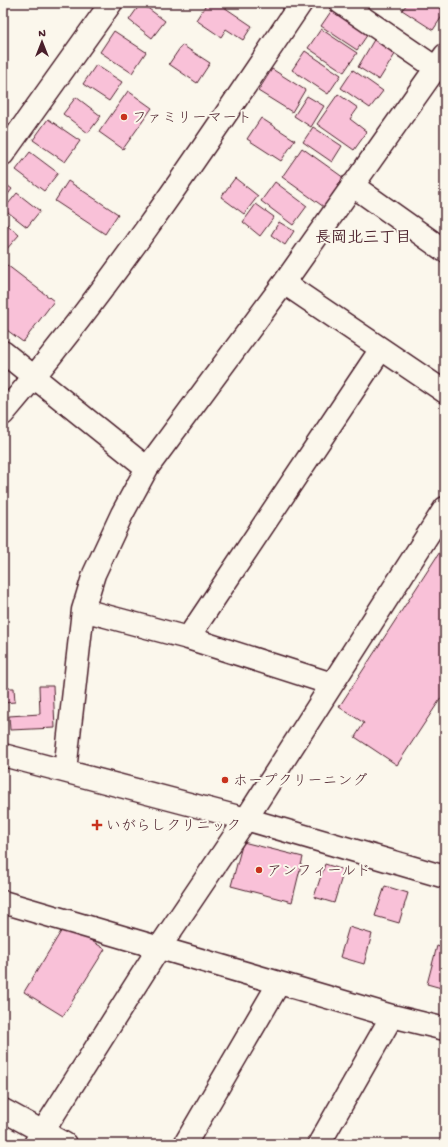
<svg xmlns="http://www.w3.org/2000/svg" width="448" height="1147" font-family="'Gochi Hand','Klee One',sans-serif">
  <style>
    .building { fill: #f9c1d8; stroke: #4a1f2b }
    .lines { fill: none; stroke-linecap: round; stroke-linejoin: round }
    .minor-casing { stroke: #4a1f2b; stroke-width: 25 }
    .minor { stroke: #fbf7ec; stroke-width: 22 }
    .poi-dot { fill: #c8321e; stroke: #fbf7ec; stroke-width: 1.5 }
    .labels { text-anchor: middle; stroke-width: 4; stroke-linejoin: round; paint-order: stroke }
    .poi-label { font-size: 15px; fill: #4a1f2b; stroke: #fbf7ec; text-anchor: start }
    .neighbourhood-label { font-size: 16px; font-weight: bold; fill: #4a1f2b; stroke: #fbf7ec }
  </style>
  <rect width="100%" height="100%" fill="#fbf7ec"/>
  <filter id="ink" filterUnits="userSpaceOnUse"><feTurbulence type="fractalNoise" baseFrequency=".025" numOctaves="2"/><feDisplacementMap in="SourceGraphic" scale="8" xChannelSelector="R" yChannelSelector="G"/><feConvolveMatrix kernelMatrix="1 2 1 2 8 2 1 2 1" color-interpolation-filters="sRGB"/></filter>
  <g filter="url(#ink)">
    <path class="building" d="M141,3L165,21L152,38L129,20Z
      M207,3H218L252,26L243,40L226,29L221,37L196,20Z
      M408,3H434L445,12L433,30L402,10Z
      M334,7L370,31L357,50L321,26Z
      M321,29L357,53L344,72L308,48Z
      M114,31L146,52L132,73L100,52Z
      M375,38L397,51L379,80L358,67Z
      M182,45L210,63L197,83L169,64Z
      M305,51L341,75L328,94L292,70Z
      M96,65L122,82L109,101L83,84Z
      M272,69L305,90L292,112L258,91Z
      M353,70L383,91L370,108L341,88Z
      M128,91L152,108L123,149L99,132Z
      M338,94L358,108L350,119L367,132L354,150L317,124Z
      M307,96L324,106L311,127L294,116Z
      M76,97L101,116L88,133L63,114Z
      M261,118L295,140L281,161L247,139Z
      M48,119L80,141L65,162L33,140Z
      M313,127L342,146L332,162L303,142Z
      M302,148L344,178L324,207L282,177Z
      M30,152L58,173L44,191L16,170Z
      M235,178L258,196L244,214L221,197Z
      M68,181L118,214L105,234L55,201Z
      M3,182L12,189L3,201Z
      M275,182L307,206L293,225L261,201Z
      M17,193L40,211L27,227L4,209Z
      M256,204L274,217L260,236L243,222Z
      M3,221L19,235L5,251L3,250Z
      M279,222L294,231L285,245L271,235Z
      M3,262L54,301L23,342L3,327Z
      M445,544V692L397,765L355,737L364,723L339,707Z
      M39,686H53L55,728L10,730L9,716L40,714Z
      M3,688H14L15,702L3,703Z
      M243,842L303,857L292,902L231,886Z
      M325,864L344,870L334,903L314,897Z
      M385,886L408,893L399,923L375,916Z
      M65,925L105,949L63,1016L24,992Z
      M349,927L372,934L364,964L340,957Z
      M437,946L445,949V989L427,984Z"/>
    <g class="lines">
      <g class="minor-casing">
        <path id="minor" d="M341,3L436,68
          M3,154L111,3
          M352,185L445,251
          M284,283L445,392
          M3,352L147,468
          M3,414C113,285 206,144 301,3
          M83,610L188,638L332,684
          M188,638L381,349
          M3,755L246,819L445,877
          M65,771L83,610L94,574L122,514L147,468L284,283L445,55
          M3,902L392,1016L445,1029
          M3,1110L65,1144
          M35,1144L159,948L246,819L445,508
          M185,1144L279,983
          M319,1144L392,1016"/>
      </g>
      <use href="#minor" class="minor"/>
    </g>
  </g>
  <g class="poi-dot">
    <circle cx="124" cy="117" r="4"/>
    <circle cx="225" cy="780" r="4"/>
    <path d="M95 819h4v4h4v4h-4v4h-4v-4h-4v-4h4z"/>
    <circle cx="259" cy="870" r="4"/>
  </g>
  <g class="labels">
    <g class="poi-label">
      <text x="132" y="122">ファミリーマート</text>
      <text x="233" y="785">ホープクリーニング</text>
      <text x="106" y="830">いがらしクリニック</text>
      <text x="267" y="875">アンフィールド</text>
    </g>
    <g class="neighbourhood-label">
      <text x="363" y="242">長岡北三丁目</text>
    </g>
  </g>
  <rect width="448" height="1147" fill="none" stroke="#fbf7ec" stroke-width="16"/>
  <rect x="8" y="8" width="432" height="1131" fill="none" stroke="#4a1f2b" stroke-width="1.5" filter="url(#ink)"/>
  <g transform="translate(42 42)" stroke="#fbf7ec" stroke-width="3" paint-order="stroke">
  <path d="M0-3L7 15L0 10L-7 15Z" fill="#4a1f2b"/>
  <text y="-6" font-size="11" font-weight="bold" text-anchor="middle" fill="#4a1f2b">N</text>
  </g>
</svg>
